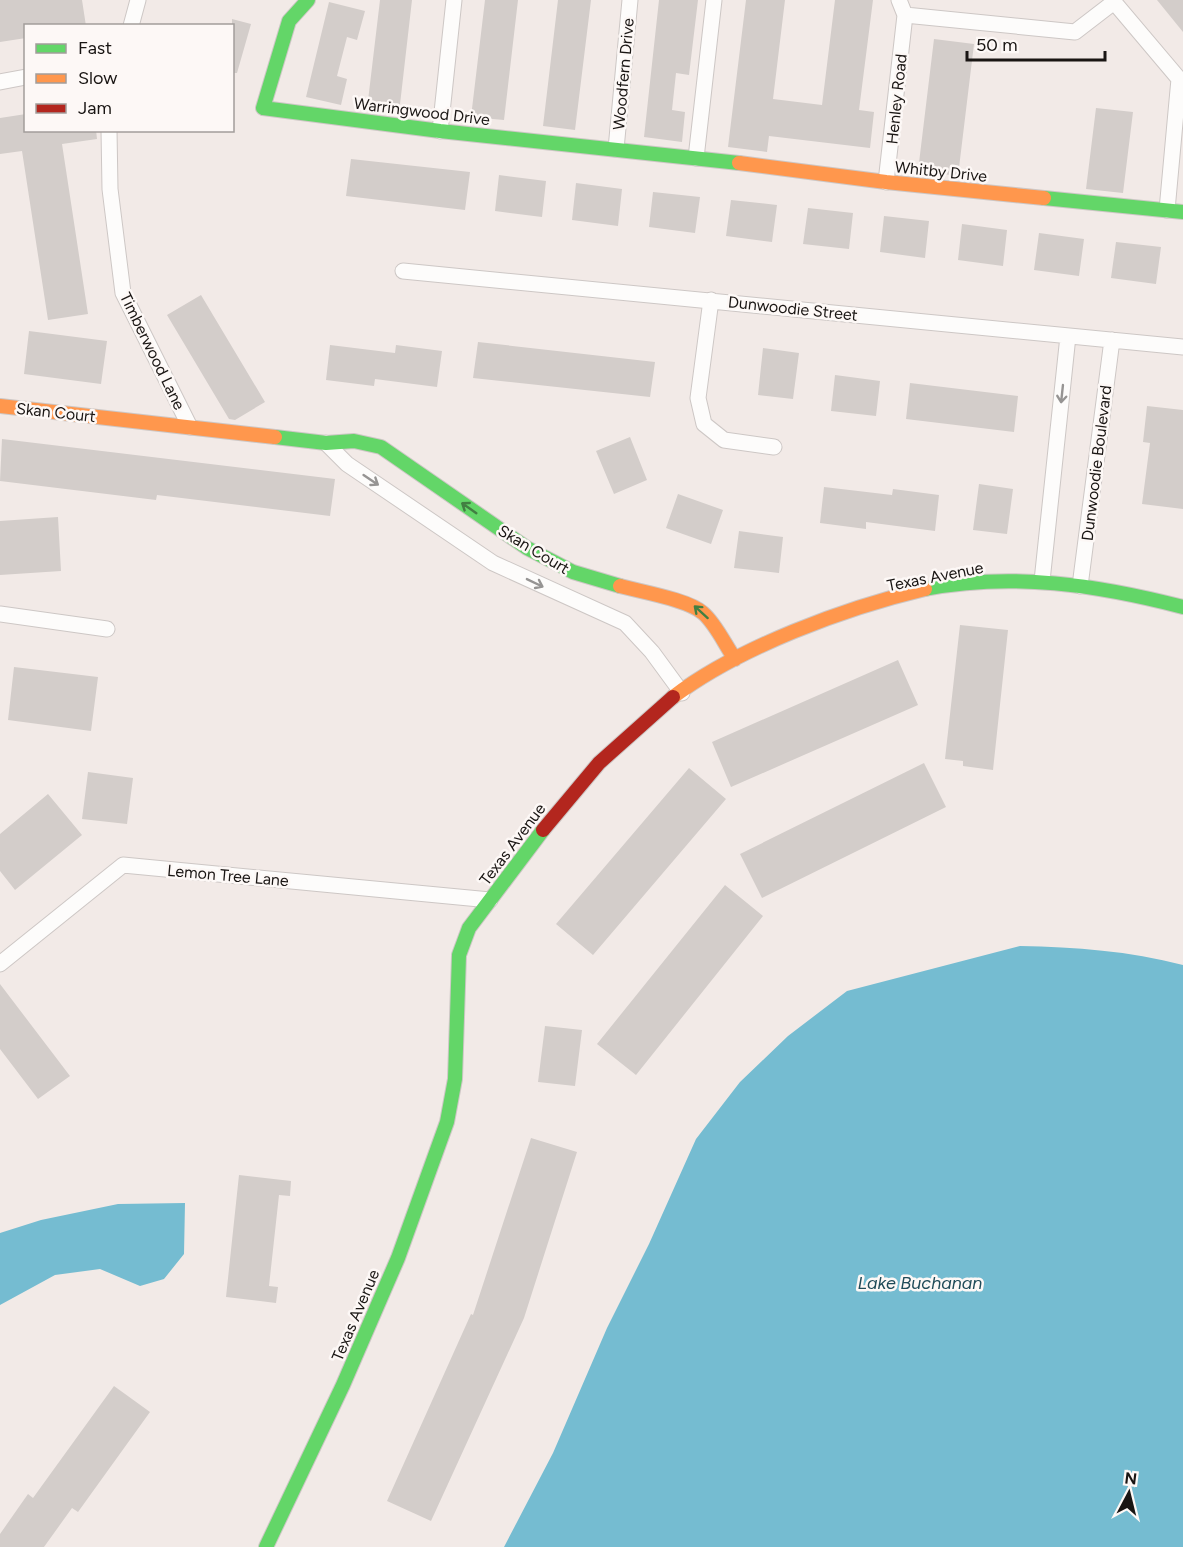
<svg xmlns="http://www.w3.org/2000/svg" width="1183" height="1547" font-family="Figtree,sans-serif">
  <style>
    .water { fill: #75bcd1 }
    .building { fill: #d3cdca }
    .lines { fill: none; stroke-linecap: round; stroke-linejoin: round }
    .street-casing { stroke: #cdc7c5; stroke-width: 17 }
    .fast-casing { stroke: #cdc7c5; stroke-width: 16 }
    .slow-casing { stroke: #cdc7c5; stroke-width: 16 }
    .jam-casing { stroke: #cdc7c5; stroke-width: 16 }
    .street { stroke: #fdfcfb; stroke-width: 15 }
    .fast { stroke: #63d668; stroke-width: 14 }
    .slow { stroke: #ff974d; stroke-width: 14 }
    .jam { stroke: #b3261e; stroke-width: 14 }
    .oneway { stroke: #969493 }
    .oneway2 { stroke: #427f42 }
    .labels { text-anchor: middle; stroke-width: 5; stroke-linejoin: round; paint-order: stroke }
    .street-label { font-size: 16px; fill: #191513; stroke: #fdf8f6 }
    .water-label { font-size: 18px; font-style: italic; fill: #1f4b59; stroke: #fdf8f6 }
  </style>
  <rect width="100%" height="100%" fill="#f2eae7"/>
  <path class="water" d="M1020,946C1076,947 1129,951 1183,965V1547H504L553,1453L607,1328L649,1244L696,1139L740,1082L788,1036L847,991Z
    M185,1203L184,1254L164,1279L140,1286L100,1269L55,1275L0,1305V1233L41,1220L118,1204Z"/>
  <path class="building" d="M0,0H82L86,26H26V38L0,42Z
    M380,0H412L399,113L367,109Z
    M485,0H518L504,120L471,117Z
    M558,0H591L575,130L543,126Z
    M659,0H698L689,75L676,73L672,110L685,112L682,142L644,137Z
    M746,0H785L773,99L822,105L835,0H873L859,110L874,112L870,148L769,136L767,152L728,147Z
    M1157,0H1183V32Z
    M329,2L365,11L357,40L347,37L337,76L347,79L341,105L306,97Z
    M232,19L251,24L237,73H232Z
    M934,39L974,44L958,176L918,171Z
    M1096,108L1133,112L1123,193L1086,189Z
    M26,114V130H96L97,139L62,144L88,314L48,320L22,151L0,154V118Z
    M351,159L470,172L465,210L346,196Z
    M499,175L546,181L542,217L495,211Z
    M576,183L622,189L618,226L572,220Z
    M653,192L700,197L695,233L649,227Z
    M731,200L777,205L772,242L726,236Z
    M808,208L853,213L849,249L803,244Z
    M884,216L929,221L925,258L880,252Z
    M962,224L1007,230L1003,266L958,260Z
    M1039,233L1084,239L1079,276L1034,270Z
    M1116,242L1161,247L1156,284L1111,278Z
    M201,295L265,402L235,420L229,419L167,315Z
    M29,331L107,341L101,384L24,374Z
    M478,342L655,362L650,397L473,378Z
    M330,345L395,353L396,345L442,351L437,387L375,379L374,386L326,380Z
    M763,348L799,353L793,399L758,395Z
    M835,375L880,381L876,416L831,411Z
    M910,383L1018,396L1014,432L906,419Z
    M1147,406L1183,410V509L1142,504L1150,443L1143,442Z
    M630,437L647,480L614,494L596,451Z
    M2,439L335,479L330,516L157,495L156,500L0,481Z
    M979,484L1013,489L1007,534L973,530Z
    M824,487L892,495L893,489L939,495L935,531L866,522V529L820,523Z
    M678,494L723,510L711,544L666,528Z
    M58,517L61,571L0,575V521Z
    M739,531L783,537L779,573L734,568Z
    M960,625L1008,630L993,770L963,766V761L945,759Z
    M898,660L918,705L731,787L712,742Z
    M14,667L98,677L91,731L8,720Z
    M924,763L946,807L762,898L740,854Z
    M689,768L726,799L593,955L556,924Z
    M88,772L133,778L127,824L82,819Z
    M48,794L82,835L15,890L0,871V834Z
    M725,885L763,916L636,1075L597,1044Z
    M0,984L70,1076L38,1099L0,1049Z
    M545,1026L582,1030L575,1086L538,1082Z
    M531,1138L577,1152L524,1318L431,1521L387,1501L471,1314L473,1315Z
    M239,1175L291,1181L290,1196L279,1195L269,1286L278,1287L276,1303L226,1297Z
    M114,1386L150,1412L78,1512L72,1508L44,1547H0V1534L28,1494L33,1498Z"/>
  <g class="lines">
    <g class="street-casing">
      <path id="street" d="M905,15L1075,32L1114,2L1179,79L1167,210
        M131,26L138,0
        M0,82L26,77
        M109,130L110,189L123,293L190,427
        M440,131L454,0
        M616,149L630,0
        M696,158L714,0
        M886,182L905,15L899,0
        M403,271L1183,347
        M711,300L698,398L704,424L724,440L774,447
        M326,443L347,464L493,563L625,623L652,652L682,693
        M1042,581L1068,336
        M1080,586L1112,340
        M0,614L107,629
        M0,964L123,865L490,900"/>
    </g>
    <g class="fast-casing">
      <path id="fast" d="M308,0L289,21L263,108L440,131L739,163
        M1044,198L1183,212
        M275,437L326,443L354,441L381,447L527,548L573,572L620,586
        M925,589C1012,572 1098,585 1183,607
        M266,1547L343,1385L398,1258L447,1122L455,1079L459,955L469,928L543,830"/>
    </g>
    <g class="slow-casing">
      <path id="slow" d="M739,163L886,182L1044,198
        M0,406L275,437
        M620,586C642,592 689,600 703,613C716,624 725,645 735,659
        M673,697C739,647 845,608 925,589"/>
    </g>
    <g class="jam-casing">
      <path id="jam" d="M543,830L599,763L673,697"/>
    </g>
    <use href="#street" class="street"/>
    <use href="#fast" class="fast"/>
    <use href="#slow" class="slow"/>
    <use href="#jam" class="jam"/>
  </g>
  <defs><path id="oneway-shaft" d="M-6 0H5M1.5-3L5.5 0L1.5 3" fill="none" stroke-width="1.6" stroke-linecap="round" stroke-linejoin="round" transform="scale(1.5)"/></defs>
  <g class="oneway">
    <use href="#oneway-shaft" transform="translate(1062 394) rotate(96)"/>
    <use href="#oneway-shaft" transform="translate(371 480) rotate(34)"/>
    <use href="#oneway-shaft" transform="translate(535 583) rotate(26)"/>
  </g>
  <g class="oneway2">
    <use href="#oneway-shaft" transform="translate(469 508) rotate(-145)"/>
    <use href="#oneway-shaft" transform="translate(701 612) rotate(-138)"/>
  </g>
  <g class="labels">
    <g class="street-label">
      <text transform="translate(623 74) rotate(-85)" y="6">Woodfern Drive</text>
      <text transform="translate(896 99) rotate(-84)" y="6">Henley Road</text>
      <text transform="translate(422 111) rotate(7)" y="6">Warringwood Drive</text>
      <text transform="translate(941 171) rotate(6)" y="6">Whitby Drive</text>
      <text transform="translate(793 308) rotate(6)" y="6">Dunwoodie Street</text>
      <text transform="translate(153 351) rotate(64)" y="6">Timberwood Lane</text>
      <text transform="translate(56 412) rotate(6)" y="6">Skan Court</text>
      <text transform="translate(1096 463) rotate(-83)" y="6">Dunwoodie Boulevard</text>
      <text transform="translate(534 549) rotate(31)" y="6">Skan Court</text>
      <text transform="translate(935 576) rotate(-11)" y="6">Texas Avenue</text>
      <text transform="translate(512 844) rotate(-53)" y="6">Texas Avenue</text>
      <text transform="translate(228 875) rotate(5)" y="6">Lemon Tree Lane</text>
      <text transform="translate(355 1315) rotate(-67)" y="6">Texas Avenue</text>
    </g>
    <g class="water-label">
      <text x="920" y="1289">Lake Buchanan</text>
    </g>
  </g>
  <rect x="24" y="24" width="210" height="108" fill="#fdf8f6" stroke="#a29d9b" stroke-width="1.5"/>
  <rect x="36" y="44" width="30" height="9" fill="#63d668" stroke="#a29d9b" stroke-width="1.5"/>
  <text x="78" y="54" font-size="18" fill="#191513">Fast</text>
  <rect x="36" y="74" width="30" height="9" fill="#ff974d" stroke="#a29d9b" stroke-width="1.5"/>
  <text x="78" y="84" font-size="18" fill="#191513">Slow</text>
  <rect x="36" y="104" width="30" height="9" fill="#b3261e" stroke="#a29d9b" stroke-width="1.5"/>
  <text x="78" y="114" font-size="18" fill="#191513">Jam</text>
  <g transform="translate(1129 1493) rotate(7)" stroke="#fdf8f6" stroke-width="4.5" paint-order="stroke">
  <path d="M0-4.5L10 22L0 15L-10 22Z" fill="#191513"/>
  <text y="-9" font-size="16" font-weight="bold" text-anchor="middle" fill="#191513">N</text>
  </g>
  <path d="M967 51v9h138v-9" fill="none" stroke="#191513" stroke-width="3"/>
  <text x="976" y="51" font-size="18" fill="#191513" stroke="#fdf8f6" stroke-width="4.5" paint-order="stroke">50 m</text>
</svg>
